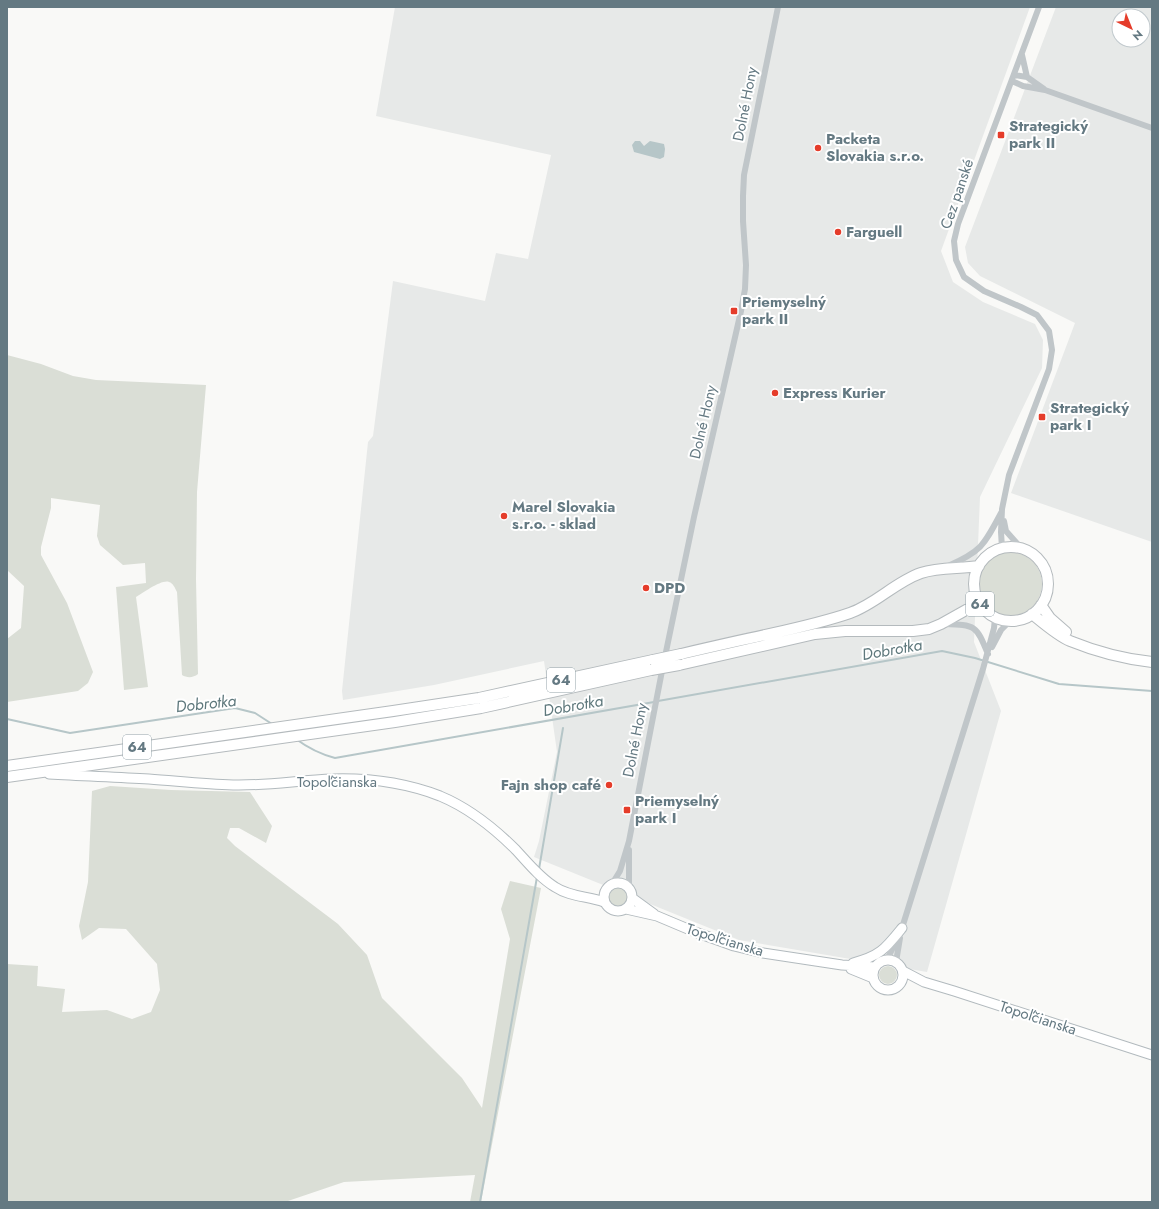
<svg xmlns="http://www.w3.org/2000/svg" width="1159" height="1209" font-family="Jost,sans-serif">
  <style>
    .built { fill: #e7e9e8; fill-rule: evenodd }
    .green { fill: #daded6 }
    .water { fill: #b6c6c8 }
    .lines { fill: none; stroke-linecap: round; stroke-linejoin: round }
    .stream { stroke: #b6c6c8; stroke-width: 2 }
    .secondary-casing { stroke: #b2babe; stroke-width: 11 }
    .primary-casing { stroke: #b4babd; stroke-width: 12 }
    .street { stroke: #c0c6c9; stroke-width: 6 }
    .secondary { stroke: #fff; stroke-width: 9 }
    .primary { stroke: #fff; stroke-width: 10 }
    .primary-bridge-casing { stroke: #b4babd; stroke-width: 12; stroke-linecap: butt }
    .primary-bridge { stroke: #fff; stroke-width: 10 }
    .poi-dot { fill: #e53c2a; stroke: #fff; stroke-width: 1.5 }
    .labels { text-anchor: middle; stroke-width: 4; stroke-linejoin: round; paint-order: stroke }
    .shield { fill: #fff; stroke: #92a1a8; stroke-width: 1 }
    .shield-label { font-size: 14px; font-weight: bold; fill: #647982 }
    .street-label { font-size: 15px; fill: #647982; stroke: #fff }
    .poi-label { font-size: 15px; font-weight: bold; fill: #647982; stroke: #fff; text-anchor: start }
    .water-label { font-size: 16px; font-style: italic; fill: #5e787c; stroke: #fff }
  </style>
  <rect width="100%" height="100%" fill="#f9f9f7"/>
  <path class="built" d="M395,7H1030L941,251L953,282L983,302L1035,324L1043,340L1042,368L980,497L974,642L1001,711L927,972L739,940L534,857L539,841L557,752L544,661L434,685L343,700L342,691L368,442L373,436L393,281L485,301L496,253L528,259L551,155L376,116Z
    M1056,7H1152V542L1011,493L1075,323L980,276L968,263L965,247ZM1119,16H1143V40H1119Z"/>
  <path class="green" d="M7,355L41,364L73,376L96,380L206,385L197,492L196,579L198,674C193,678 187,678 182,675L177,592C175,588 173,583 169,582C162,579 143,593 136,597L148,687L124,690L116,587L146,583L145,563L123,565L100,545L97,536L100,505L51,498V508L41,547V555L67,603L93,672L88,683L78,691L7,702V639L21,628L24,586L7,570Z
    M978 584a32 32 0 1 1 64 0a32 32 0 1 1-64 0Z
    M110,786L171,790L250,792L272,826L266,843L239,828H230L227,838L235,846L338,924L367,955L382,998L462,1078L482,1108L510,939L501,909L510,881L541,888L481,1202H470L475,1175L344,1182L285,1202H7V964L38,966L37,986L65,989L62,1012L107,1010L132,1019L151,1012L160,990L157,964L126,929L99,928L82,940L79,926L88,882L92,791Z
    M608 897a10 10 0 1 1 20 0a10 10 0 1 1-20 0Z
    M879 975a9 9 0 1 1 18 0a9 9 0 1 1-18 0Z"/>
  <path class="water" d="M635,141H640L644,146L650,141L664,144L665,149L664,157L660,159L634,152L632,145Z"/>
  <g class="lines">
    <path class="stream" d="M658,701L942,651L975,658L1059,684L1152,691
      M7,719L70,733L235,708L255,713L272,724
      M296,739C308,748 320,754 335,758L654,702
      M539,869L563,728
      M480,1202L537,877"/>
    <g class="secondary-casing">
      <path id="secondary" d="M49,774C83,776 116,777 149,779C177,781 205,784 233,785C267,786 300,780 333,779C369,778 406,783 440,796C469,808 494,828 516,850C528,863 540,878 555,887C570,897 588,896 604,902
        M604 897a14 14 0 1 1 28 0a14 14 0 1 1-28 0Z
        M632,898L654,914
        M626,909L657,916L695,932L734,946L763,953L842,965L875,967
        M873 975a15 15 0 1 1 30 0a15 15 0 1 1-30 0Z
        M853,963C880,956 885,949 902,928
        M851,969L873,978
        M903,971L924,982L954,991L1152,1055"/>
    </g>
    <g class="primary-casing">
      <path id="primary" d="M974 584a37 37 0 1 1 74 0a37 37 0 1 1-74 0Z
        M1041,605L1050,618L1066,632
        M1032,614C1043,623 1058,636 1070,641C1097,652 1124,659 1152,662
        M681,654C711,647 741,640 770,634C797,628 824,622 850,613C876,604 895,582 921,573C939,567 960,569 979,566
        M679,665L815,634L845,631H913L929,629L941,624L966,610L981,607
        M7,766L393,711L479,698L653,660
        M7,777L395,722L481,708L651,670"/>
    </g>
    <path class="street" d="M1022,55L1027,77
      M1014,75L1027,77L1044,89
      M1012,81L1023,86L1045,90L1152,128
      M1004,521L1006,531L1022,549
      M1002,548L1001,532L1002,509L1009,475L1049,369L1052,350L1049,331L1037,315L1021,307L984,291L964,277L956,260L954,241L958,224L1039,7
      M948,566C982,551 984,545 1001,513
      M944,624C976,625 976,625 988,654
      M992,647L1001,630L1010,621
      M629,850V888
      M612,884L620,871L629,841L662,671L694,517L741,311L745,289L746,265L743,221V196L744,175L778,7
      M887,960L902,928L983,669L994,628L995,618
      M896,962L900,938"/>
    <use href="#secondary" class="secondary"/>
    <use href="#primary" class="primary"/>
    <g class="primary-bridge-casing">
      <path id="primary-bridge" d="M653,660L681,654
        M651,670L679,665"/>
    </g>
    <use href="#primary-bridge" class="primary-bridge"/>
  </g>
  <g class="poi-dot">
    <rect x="997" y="131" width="8" height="8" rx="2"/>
    <circle cx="818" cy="148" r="4"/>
    <circle cx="838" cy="232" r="4"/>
    <rect x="730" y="307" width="8" height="8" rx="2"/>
    <circle cx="775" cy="393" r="4"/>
    <rect x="1038" y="413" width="8" height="8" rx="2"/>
    <circle cx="504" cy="516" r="4"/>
    <circle cx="646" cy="588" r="4"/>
    <circle cx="609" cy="785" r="4"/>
    <rect x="623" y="806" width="8" height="8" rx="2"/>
  </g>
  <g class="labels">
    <g class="shield">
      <rect x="966" y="592" width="28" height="24" rx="3"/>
      <rect x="547" y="668" width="28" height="24" rx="3"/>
      <rect x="123" y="735" width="28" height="24" rx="3"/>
    </g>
    <g class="shield-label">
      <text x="980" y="609">64</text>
      <text x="561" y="685">64</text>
      <text x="137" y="752">64</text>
    </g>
    <g class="street-label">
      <text transform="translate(745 104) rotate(-79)" y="5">Dolné Hony</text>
      <text transform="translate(957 194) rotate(-71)" y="5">Cez panské</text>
      <text transform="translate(703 422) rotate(-77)" y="5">Dolné Hony</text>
      <text transform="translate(635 740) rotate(-79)" y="5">Dolné Hony</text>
      <text x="337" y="787">Topoľčianska</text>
      <text transform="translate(725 940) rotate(17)" y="5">Topoľčianska</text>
      <text transform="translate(1038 1018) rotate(18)" y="5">Topoľčianska</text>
    </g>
    <g class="poi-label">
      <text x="1009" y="131">Strategický<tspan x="1009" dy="17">park II</tspan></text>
      <text x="826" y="144">Packeta<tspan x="826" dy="17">Slovakia s.r.o.</tspan></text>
      <text x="846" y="237">Farguell</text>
      <text x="742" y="307">Priemyselný<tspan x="742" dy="17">park II</tspan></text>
      <text x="783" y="398">Express Kurier</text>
      <text x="1050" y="413">Strategický<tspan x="1050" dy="17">park I</tspan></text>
      <text x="512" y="512">Marel Slovakia<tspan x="512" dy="17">s.r.o. - sklad</tspan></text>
      <text x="654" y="593">DPD</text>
      <text x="601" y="790" text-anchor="end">Fajn shop café</text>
      <text x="635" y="806">Priemyselný<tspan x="635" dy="17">park I</tspan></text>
    </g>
    <g class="water-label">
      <text transform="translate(892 649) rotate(-10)" y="6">Dobrotka</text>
      <text transform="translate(206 703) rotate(-6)" y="6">Dobrotka</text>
      <text transform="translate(573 705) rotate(-10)" y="6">Dobrotka</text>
    </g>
  </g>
  <rect width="1159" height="1209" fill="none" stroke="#647982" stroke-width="16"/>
  <g transform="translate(1131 28) rotate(137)"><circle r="19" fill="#ffffff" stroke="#c1c9cd"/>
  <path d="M0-3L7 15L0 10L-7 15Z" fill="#e53c2a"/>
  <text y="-6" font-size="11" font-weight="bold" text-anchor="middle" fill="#647982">N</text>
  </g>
</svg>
